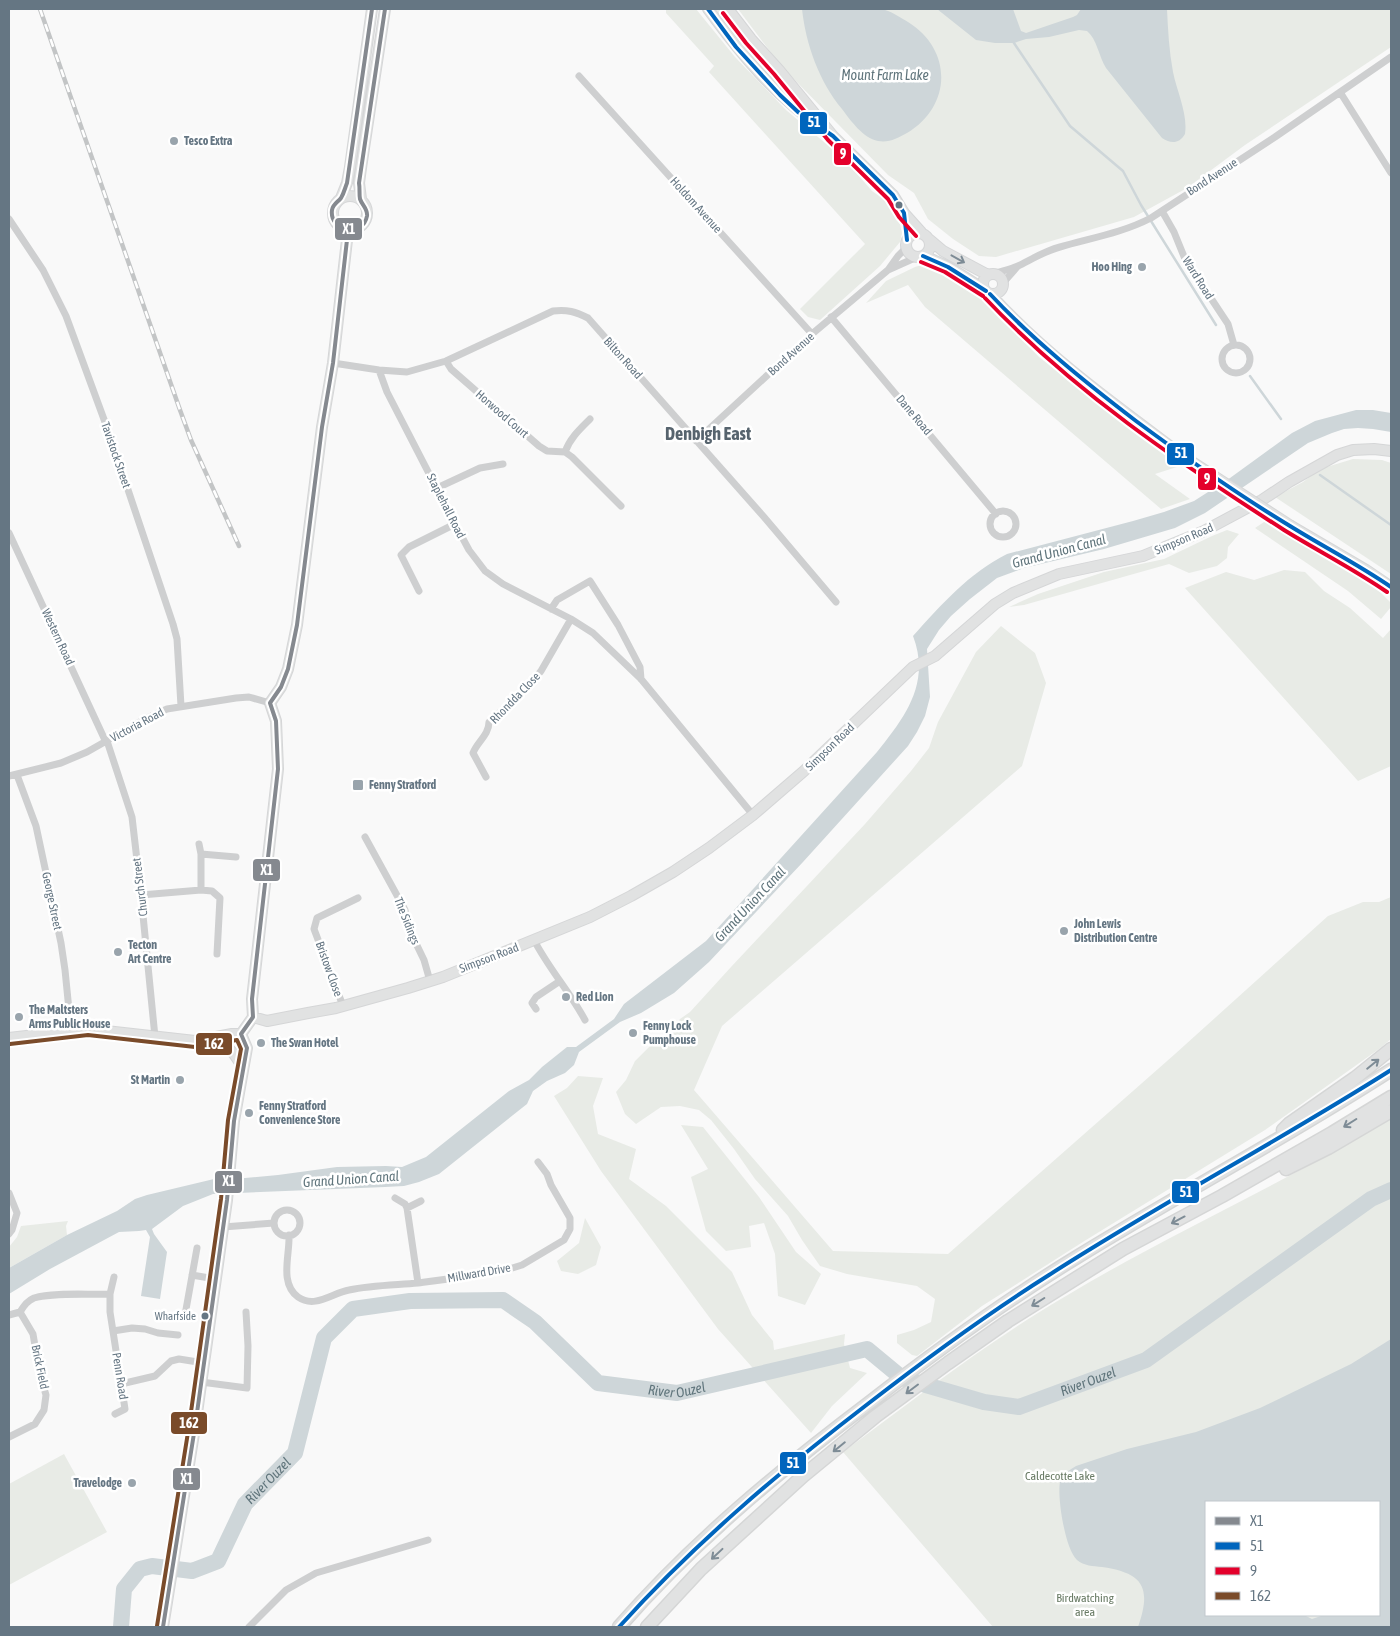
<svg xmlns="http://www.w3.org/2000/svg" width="1400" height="1636" font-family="'Asap Condensed',sans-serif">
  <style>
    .green { fill: #e8ebe6; fill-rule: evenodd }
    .water { fill: #ced6d9; fill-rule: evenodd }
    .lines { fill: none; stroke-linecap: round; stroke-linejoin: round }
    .stream { stroke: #ced6d9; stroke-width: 2.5 }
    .river { stroke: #ced6d9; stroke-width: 16 }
    .secondary-casing { stroke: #d5d6d7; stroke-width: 12 }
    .highway-casing { stroke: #d5d6d6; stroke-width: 15 }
    .street { stroke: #cecfd0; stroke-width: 7 }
    .secondary { stroke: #e1e2e2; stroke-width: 10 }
    .highway { stroke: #e1e2e2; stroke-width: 12 }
    .rail-casing { stroke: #c3c5c6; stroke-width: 4.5 }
    .rail { stroke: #fff; stroke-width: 2.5; stroke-dasharray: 8; stroke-linecap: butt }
    .secondary-bridge-casing { stroke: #d5d6d7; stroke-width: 12; stroke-linecap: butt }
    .secondary-bridge { stroke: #e1e2e2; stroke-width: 10 }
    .bus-1-casing { stroke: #fff; stroke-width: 8 }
    .bus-2-casing { stroke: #fff; stroke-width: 8 }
    .bus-3-casing { stroke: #fff; stroke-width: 8 }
    .bus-4-casing { stroke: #fff; stroke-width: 8 }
    .bus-1 { stroke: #85898f; stroke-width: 4 }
    .bus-2 { stroke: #0065bd; stroke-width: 4 }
    .bus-3 { stroke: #e4002b; stroke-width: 4 }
    .bus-4 { stroke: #7a4b2a; stroke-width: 4 }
    .oneway { stroke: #7e8c96 }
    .poi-dot { fill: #99a4ac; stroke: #fff; stroke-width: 2 }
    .bus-dot { fill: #657683; stroke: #fff; stroke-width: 2 }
    .labels { text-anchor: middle; stroke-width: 5; stroke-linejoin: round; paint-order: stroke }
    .bus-label { font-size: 11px; fill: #657683; stroke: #fff; text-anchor: end }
    .poi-label { font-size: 12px; font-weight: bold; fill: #657683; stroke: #fff; text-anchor: start }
    .street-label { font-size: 12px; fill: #657683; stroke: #fff }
    .park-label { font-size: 12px; fill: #687a64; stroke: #fff }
    .water-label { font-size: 14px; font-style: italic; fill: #60757c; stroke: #fff }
    .district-label { font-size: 18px; font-weight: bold; fill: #57646e; stroke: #fff }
    .line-badge { stroke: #fff; stroke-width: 2 }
    .badge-label { font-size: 14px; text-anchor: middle; font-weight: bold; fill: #fff }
  </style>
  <rect width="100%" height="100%" fill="#f9f9f9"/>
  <path class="green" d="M666,9H696L735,57L786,110L844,159L872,191L889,203L898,216L902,233L900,242L880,266L820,320L808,317L800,309L865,244L709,72L714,66L666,13Z
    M714,9H722L749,45L777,76L772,81L735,39Z
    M738,9H1391V47L1245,145L1187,188L1134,217L996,257L979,256L953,239L928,219L914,193L888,175L781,66Z
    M929,263L974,291L1039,357L1124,424L1180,466L1155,474L1190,499L1161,509L925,307L908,285L866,303L886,281L915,267Z
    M1353,459L1382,460L1391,463V574L1275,497L1303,482L1320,469Z
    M1270,518L1365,577L1391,603V607L1381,619L1348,591L1255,528Z
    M1227,530L1239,534L1228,547L1227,558L1217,566L1189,573L1169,564L1024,605L1009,607L1038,594L1104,572L1164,559L1212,536Z
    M1284,570L1305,572L1324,591L1350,608L1383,638L1391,629V766L1358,781L1185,588L1226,572L1254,580Z
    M1001,626L1035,653L1046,683L1022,766L722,1026L694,1090L833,1251L948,1254L1175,1054L1328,916L1363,902H1379L1391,897V1039L1379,1049L1265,1130L1086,1240L982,1306L917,1356L912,1355L897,1343V1335L914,1330L931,1322L935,1299L917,1286L847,1274L820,1266L802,1240L788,1216L755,1179L734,1149L711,1120L699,1110L680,1106L661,1107L636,1124L625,1114L616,1092L626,1080L635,1061L650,1046L669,1034L680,1019L690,1012L731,967L865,824L911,771L929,748L938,722L976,652Z
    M578,1076L603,1078L593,1106L598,1134L636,1149L629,1179L666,1206L732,1272L752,1315L773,1341L774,1350L845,1334L844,1344L850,1368L867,1373L832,1406L811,1433L718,1329L601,1171L554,1096L567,1088Z
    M1391,1118V1627H993L843,1452C916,1398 987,1342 1066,1296C1172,1232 1286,1183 1391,1118ZM1206,1502H1379V1615H1206Z
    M681,1125L703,1127L759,1197L796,1252L821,1274L805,1305L778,1296L775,1254L764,1223L749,1226L751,1247L726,1251L706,1231L691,1177L708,1169Z
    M585,1218L601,1247L596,1265L578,1274L561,1271L557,1261L579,1243Z
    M68,1221L66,1226L67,1235L9,1268V1247L17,1237L21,1226Z
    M64,1454L107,1532L9,1585V1484Z"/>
  <path class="water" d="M802,9C819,9 837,9 855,9C863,9 873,8 881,9C890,10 901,18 908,22C953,50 952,106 907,133C898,138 889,143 878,141C863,138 851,121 842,109C819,81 806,45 802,9Z
    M937,9H1013L1021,31L1026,33L1073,17L1077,15L1081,9H1167C1168,30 1169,51 1173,72C1177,92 1188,114 1185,134C1179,144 1171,144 1162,138L1106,68C1099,57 1097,39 1087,31L1079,30L1049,37L1026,39L1014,43H995L976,40Z
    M1356,410H1373L1391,413V432L1373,429L1358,428L1344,429L1332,433L1308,443L1205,513L1175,528L1104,549L1024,568L997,578L970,599L951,616L939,630L927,649L930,697L925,716L917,732L908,746L803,862L709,962L674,993L641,1013L620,1022L579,1052L574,1065L565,1073L547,1081L533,1091L527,1104L439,1174L419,1182L404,1186L385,1187L213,1194L183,1206L152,1229L154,1234L167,1252L160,1299L141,1296L150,1237L146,1230L139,1231L119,1232L50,1269L9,1294V1268L67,1235L117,1211L135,1199L147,1195L214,1179L223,1180L278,1175L337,1167L386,1166L402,1167L426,1157L509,1091L529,1080L542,1067L567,1047H576L614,1019L624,1004L706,941L877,752C905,717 931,683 913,636C941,605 969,573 1007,554L1133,521L1164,512L1194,501L1230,478L1292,433L1315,421Z
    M1391,1339V1627H1138C1152,1587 1143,1573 1102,1567C1093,1566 1084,1566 1077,1560C1065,1549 1057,1497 1060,1482C1062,1474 1070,1470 1076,1466L1127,1449L1196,1432L1260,1408L1351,1364ZM1206,1502H1379V1615H1324L1312,1619L1304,1615H1206Z"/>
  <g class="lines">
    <path class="stream" d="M1014,43L1070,126L1123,171L1141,205L1216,325
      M1250,376L1281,419
      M1320,475L1391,525"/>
    <path class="river" id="s1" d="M121,1627L124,1589L140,1569L152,1566L192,1571L218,1561L245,1504L295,1453L324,1338L353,1309L410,1301L503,1300L535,1322L598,1383L677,1393L867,1349L902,1378L984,1402L1019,1407L1146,1360L1371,1199L1391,1190"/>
    <g class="secondary-casing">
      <path id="secondary" d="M708,9C741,54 775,96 822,128
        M728,9L751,39L779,70L833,136L893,195L904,213L921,232
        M333 213a17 17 0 1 1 34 0a17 17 0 1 1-34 0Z
        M341,198L347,183L350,167L372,9
        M361,199L359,183L361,168L385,9
        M906 245a12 12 0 1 1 24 0a12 12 0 1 1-24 0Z
        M930,240L943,251L988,275
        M923,256C946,264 965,277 986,291
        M983 284a10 10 0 1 1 20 0a10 10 0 1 1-20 0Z
        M990,294C1047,357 1118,407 1186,458
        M1291,526L1366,570L1391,587
        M253,1017L267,1021L308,1013L336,1008L408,988L443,977L590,917L631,896L673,872L709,848L753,815L804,771L913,667L935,656L995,604L1013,593L1059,574L1143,556L1204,531L1262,500L1289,482L1337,455L1353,450L1374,449L1391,451
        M241,1034L253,1017L252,999L278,769L276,721L270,703L281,687L288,669L297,625L322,427L333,363L348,231
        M9,1038L88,1029L195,1041L232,1034H241
        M218,1038L234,1054L243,1067
        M163,1627L195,1427L227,1200L234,1121L247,1048L241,1034"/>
    </g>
    <g class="highway-casing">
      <path id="highway" d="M1283,1130L1289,1124L1355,1078L1391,1049
        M1286,1169L1328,1148L1391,1111
        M619,1627C693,1542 779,1471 869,1403C936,1351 1005,1301 1077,1257C1181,1193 1289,1136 1391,1070
        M647,1627L701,1569L803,1476L876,1416L948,1363L1008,1321L1123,1249L1222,1196L1332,1133L1391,1097"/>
    </g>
    <path class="street" d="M579,76L812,334
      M1340,92L1391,173
      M1162,211L1174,232L1185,259L1228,324L1234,345
      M9,219L43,270L66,316L109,433L173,624L177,639L181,706
      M906,248L898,256L888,270L917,257
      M993,274C1001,271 1010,270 1018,266C1032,259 1045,251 1060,247C1091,238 1122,233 1151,218L1275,137L1391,57
      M1003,283L1017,267
      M831,317L996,514
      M1222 359a14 14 0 1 1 28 0a14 14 0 1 1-28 0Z
      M446,361L451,369L539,446L547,451L565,452L572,457L621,506
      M333,363L379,370L407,372L446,361L553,311C567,309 576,312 588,318L764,517L836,602
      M379,370L387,392L455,524L469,550L485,571L503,584L571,619L593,633L641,679L753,815
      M696,441L812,334L888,270
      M565,452C570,438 580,429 590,419
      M437,488L480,468L503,464
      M990 524a13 13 0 1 1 26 0a13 13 0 1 1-26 0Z
      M9,533L104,738L108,744L132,817L141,895L155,1037
      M419,591L401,555L409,547L455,524
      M551,609L557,600L590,581L618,625L640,667L641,679
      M17,775L36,826L61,943L65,970L71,1030
      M9,776L61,763L87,752L145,719L167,709L236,698L249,697L270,703
      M486,777L473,753C477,742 489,735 489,722L527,688L541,671L571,619
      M365,837L405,910L410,931L424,960L430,981
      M199,844L201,854V890L212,891L220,898L217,954
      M201,854L236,857
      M141,895L201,890
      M534,940C549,969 570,992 585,1020
      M343,1006L314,929L317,918L358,898
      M536,1009L532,1003L536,997L560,981
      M9,1193L17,1213L12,1230L9,1234
      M395,1198L405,1204L407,1208L421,1201
      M407,1208L418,1283
      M274 1223a13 13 0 1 1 26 0a13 13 0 1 1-26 0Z
      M223,1227L274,1223
      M289,1235C290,1255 279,1283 298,1297C315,1309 332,1293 349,1290C371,1285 395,1285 418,1283C448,1279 479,1275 509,1269L522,1265L564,1240L570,1229V1218L551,1185L547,1174L538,1162
      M192,1275L215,1279
      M114,1277L110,1294V1312L125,1409L115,1414
      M9,1315L20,1312C24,1306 27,1301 34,1298C54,1292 89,1295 110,1294
      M185,1315L197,1248
      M113,1331L132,1328L145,1329L158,1333L178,1335
      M201,1382L247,1388L248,1346L246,1312
      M121,1384L155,1376L171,1361L179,1359L204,1363
      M9,1437L35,1424L44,1410L46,1395L40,1375L33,1334L20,1312
      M249,1627L286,1590L316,1573L428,1540"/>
    <use href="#secondary" class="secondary"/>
    <use href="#highway" class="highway"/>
    <g class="rail-casing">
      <path id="rail" d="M40,9L180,410L191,440L239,546"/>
    </g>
    <use href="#rail" class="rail"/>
    <g class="secondary-bridge-casing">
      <path id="secondary-bridge" d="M1186,458L1291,526"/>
    </g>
    <use href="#secondary-bridge" class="secondary-bridge"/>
    <g class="bus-1-casing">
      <path id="bus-1" d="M372,9L347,183C345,188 344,193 341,198C338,202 333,204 332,210C329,231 363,238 367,216C368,209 362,205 360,199C359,194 360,188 359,183L385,9
        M270,703L281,687L288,669L297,625L322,427L333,363L348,231
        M241,1034L253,1017L252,999L278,769L276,721L270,703
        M163,1627L195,1427L227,1200L234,1121L247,1048L241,1034"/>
    </g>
    <g class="bus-2-casing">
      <path id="bus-2" d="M708,9L736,47L780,95L798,112L833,136L893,195L904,213L907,240
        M923,256L948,267L986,291
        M990,294C1034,341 1085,382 1136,421C1186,458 1237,494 1290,526C1324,547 1359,565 1391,587
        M619,1627C695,1543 779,1472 869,1403C927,1358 987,1314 1049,1275C1161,1203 1279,1141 1391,1070"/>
    </g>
    <g class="bus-3-casing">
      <path id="bus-3" d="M723,13L746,43L774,74L828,140L888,199L899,217L916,236
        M921,262L945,272L983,296
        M985,298C1072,390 1178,462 1284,530C1318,551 1354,569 1387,592"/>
    </g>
    <g class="bus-4-casing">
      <path id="bus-4" d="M10,1044L88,1035L195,1047L237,1040L241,1049L228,1120L221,1199L189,1426L157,1626"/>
    </g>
    <use href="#bus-1" class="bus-1"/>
    <use href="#bus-2" class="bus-2"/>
    <use href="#bus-3" class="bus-3"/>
    <use href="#bus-4" class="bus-4"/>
  </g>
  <defs><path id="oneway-shaft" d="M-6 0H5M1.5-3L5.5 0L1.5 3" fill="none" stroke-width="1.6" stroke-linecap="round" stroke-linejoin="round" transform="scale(1.25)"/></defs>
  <g class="oneway">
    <use href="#oneway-shaft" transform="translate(958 259) rotate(29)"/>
    <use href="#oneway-shaft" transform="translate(1373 1064) rotate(-39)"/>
    <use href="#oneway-shaft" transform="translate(1350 1123) rotate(148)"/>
    <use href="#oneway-shaft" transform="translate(1178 1220) rotate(152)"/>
    <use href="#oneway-shaft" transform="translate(1038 1302) rotate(148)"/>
    <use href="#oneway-shaft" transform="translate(912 1389) rotate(143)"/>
    <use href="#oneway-shaft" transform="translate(839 1447) rotate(141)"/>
    <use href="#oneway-shaft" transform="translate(717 1554) rotate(137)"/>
  </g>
  <g class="poi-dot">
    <circle cx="174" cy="141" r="5"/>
    <circle cx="1142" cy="267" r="5"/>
    <rect x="352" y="779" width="12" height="12" rx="2.5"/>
    <circle cx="1064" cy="931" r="5"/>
    <circle cx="118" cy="952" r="5"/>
    <circle cx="566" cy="997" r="5"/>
    <circle cx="19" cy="1017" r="5"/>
    <circle cx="633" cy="1033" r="5"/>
    <circle cx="261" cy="1043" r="5"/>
    <circle cx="180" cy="1080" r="5"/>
    <circle cx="249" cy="1113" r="5"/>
    <circle cx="132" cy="1483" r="5"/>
  </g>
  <g class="bus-dot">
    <circle cx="899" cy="205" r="4.5"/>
    <circle cx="205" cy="1316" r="4.5"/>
  </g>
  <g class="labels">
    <g class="bus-label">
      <text x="196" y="1320">Wharfside</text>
    </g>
    <g class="poi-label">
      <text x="184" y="145">Tesco Extra</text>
      <text x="1132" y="271" text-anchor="end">Hoo Hing</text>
      <text x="369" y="789">Fenny Stratford</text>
      <text x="1074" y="928">John Lewis<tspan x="1074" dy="14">Distribution Centre</tspan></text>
      <text x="128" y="949">Tecton<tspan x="128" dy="14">Art Centre</tspan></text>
      <text x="576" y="1001">Red Lion</text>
      <text x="29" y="1014">The Maltsters<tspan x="29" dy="14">Arms Public House</tspan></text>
      <text x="643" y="1030">Fenny Lock<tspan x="643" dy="14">Pumphouse</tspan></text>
      <text x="271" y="1047">The Swan Hotel</text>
      <text x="170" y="1084" text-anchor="end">St Martin</text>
      <text x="259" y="1110">Fenny Stratford<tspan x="259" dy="14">Convenience Store</tspan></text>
      <text x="122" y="1487" text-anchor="end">Travelodge</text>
    </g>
    <g class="street-label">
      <text transform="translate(1212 177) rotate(-33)" y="4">Bond Avenue</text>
      <text transform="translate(696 205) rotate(48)" y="4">Holdom Avenue</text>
      <text transform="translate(1198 278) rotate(58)" y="4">Ward Road</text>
      <text transform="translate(791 354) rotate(-42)" y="4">Bond Avenue</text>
      <text transform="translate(623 358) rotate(48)" y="4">Bilton Road</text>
      <text transform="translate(502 414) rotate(41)" y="4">Horwood Court</text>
      <text transform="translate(914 415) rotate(50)" y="4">Dane Road</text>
      <text transform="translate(116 455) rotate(71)" y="4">Tavistock Street</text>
      <text transform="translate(446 506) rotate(63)" y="4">Staplehall Road</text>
      <text transform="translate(1184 539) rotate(-23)" y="4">Simpson Road</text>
      <text transform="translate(58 637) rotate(65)" y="4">Western Road</text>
      <text transform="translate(515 698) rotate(-46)" y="4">Rhondda Close</text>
      <text transform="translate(137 725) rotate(-28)" y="4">Victoria Road</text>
      <text transform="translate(830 747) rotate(-44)" y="4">Simpson Road</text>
      <text transform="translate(140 887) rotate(-97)" y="4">Church Street</text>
      <text transform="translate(52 901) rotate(78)" y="4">George Street</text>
      <text transform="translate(407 921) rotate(68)" y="4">The Sidings</text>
      <text transform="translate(489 958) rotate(-21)" y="4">Simpson Road</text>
      <text transform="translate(329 969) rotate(70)" y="4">Bristow Close</text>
      <text transform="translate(479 1273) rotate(-10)" y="4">Millward Drive</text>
      <text transform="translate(40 1367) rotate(78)" y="4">Brick Field</text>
      <text transform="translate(120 1376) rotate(81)" y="4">Penn Road</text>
    </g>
    <g class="park-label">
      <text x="1060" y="1480">Caldecotte Lake</text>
      <text x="1085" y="1602">Birdwatching<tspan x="1085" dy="14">area</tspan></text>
    </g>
    <g class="water-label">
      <text x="885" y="80">Mount Farm Lake</text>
      <text transform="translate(1059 551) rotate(-15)" y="5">Grand Union Canal</text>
      <text transform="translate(750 904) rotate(-47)" y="5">Grand Union Canal</text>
      <text transform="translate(351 1179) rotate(-4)" y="5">Grand Union Canal</text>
      <text dy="5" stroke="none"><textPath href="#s1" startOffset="1230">River Ouzel</textPath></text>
      <text dy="5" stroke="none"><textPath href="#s1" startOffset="795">River Ouzel</textPath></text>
      <text dy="5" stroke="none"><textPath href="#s1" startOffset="240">River Ouzel</textPath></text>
    </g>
    <g class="district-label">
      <text x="708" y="440">Denbigh East</text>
    </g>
  </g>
  <g class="line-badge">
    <rect x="799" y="111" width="29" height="24" rx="5" fill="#0065bd"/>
    <rect x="833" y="142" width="19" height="24" rx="5" fill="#e4002b"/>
    <rect x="334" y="217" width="29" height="24" rx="5" fill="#85898f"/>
    <rect x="1166" y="442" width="29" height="24" rx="5" fill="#0065bd"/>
    <rect x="1197" y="467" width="20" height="24" rx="5" fill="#e4002b"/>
    <rect x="252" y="858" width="29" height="24" rx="5" fill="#85898f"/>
    <rect x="195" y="1032" width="38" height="24" rx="5" fill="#7a4b2a"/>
    <rect x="214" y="1170" width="29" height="24" rx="5" fill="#85898f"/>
    <rect x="1171" y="1180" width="29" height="24" rx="5" fill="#0065bd"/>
    <rect x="170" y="1411" width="38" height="24" rx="5" fill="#7a4b2a"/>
    <rect x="779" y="1451" width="28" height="24" rx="5" fill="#0065bd"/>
    <rect x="172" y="1467" width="29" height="24" rx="5" fill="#85898f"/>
  </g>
  <g class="badge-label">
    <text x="814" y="127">51</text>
    <text x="843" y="159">9</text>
    <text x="349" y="234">X1</text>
    <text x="1181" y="458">51</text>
    <text x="1207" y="484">9</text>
    <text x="267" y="875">X1</text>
    <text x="214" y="1049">162</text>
    <text x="229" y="1186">X1</text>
    <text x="1186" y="1197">51</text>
    <text x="189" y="1428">162</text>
    <text x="793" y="1468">51</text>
    <text x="187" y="1484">X1</text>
  </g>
  <rect width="1400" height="1636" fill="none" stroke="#657683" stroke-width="20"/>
  <rect x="1205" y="1501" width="175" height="115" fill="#ffffff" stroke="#c1c8cd"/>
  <rect x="1215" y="1517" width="25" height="8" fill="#85898f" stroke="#c1c8cd"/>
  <text x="1250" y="1526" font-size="15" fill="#657683">X1</text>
  <rect x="1215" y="1542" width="25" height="8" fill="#0065bd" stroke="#c1c8cd"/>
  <text x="1250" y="1551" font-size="15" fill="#657683">51</text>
  <rect x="1215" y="1567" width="25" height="8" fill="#e4002b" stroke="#c1c8cd"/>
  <text x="1250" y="1576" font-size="15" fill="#657683">9</text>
  <rect x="1215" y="1592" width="25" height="8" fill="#7a4b2a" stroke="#c1c8cd"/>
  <text x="1250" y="1601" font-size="15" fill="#657683">162</text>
</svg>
